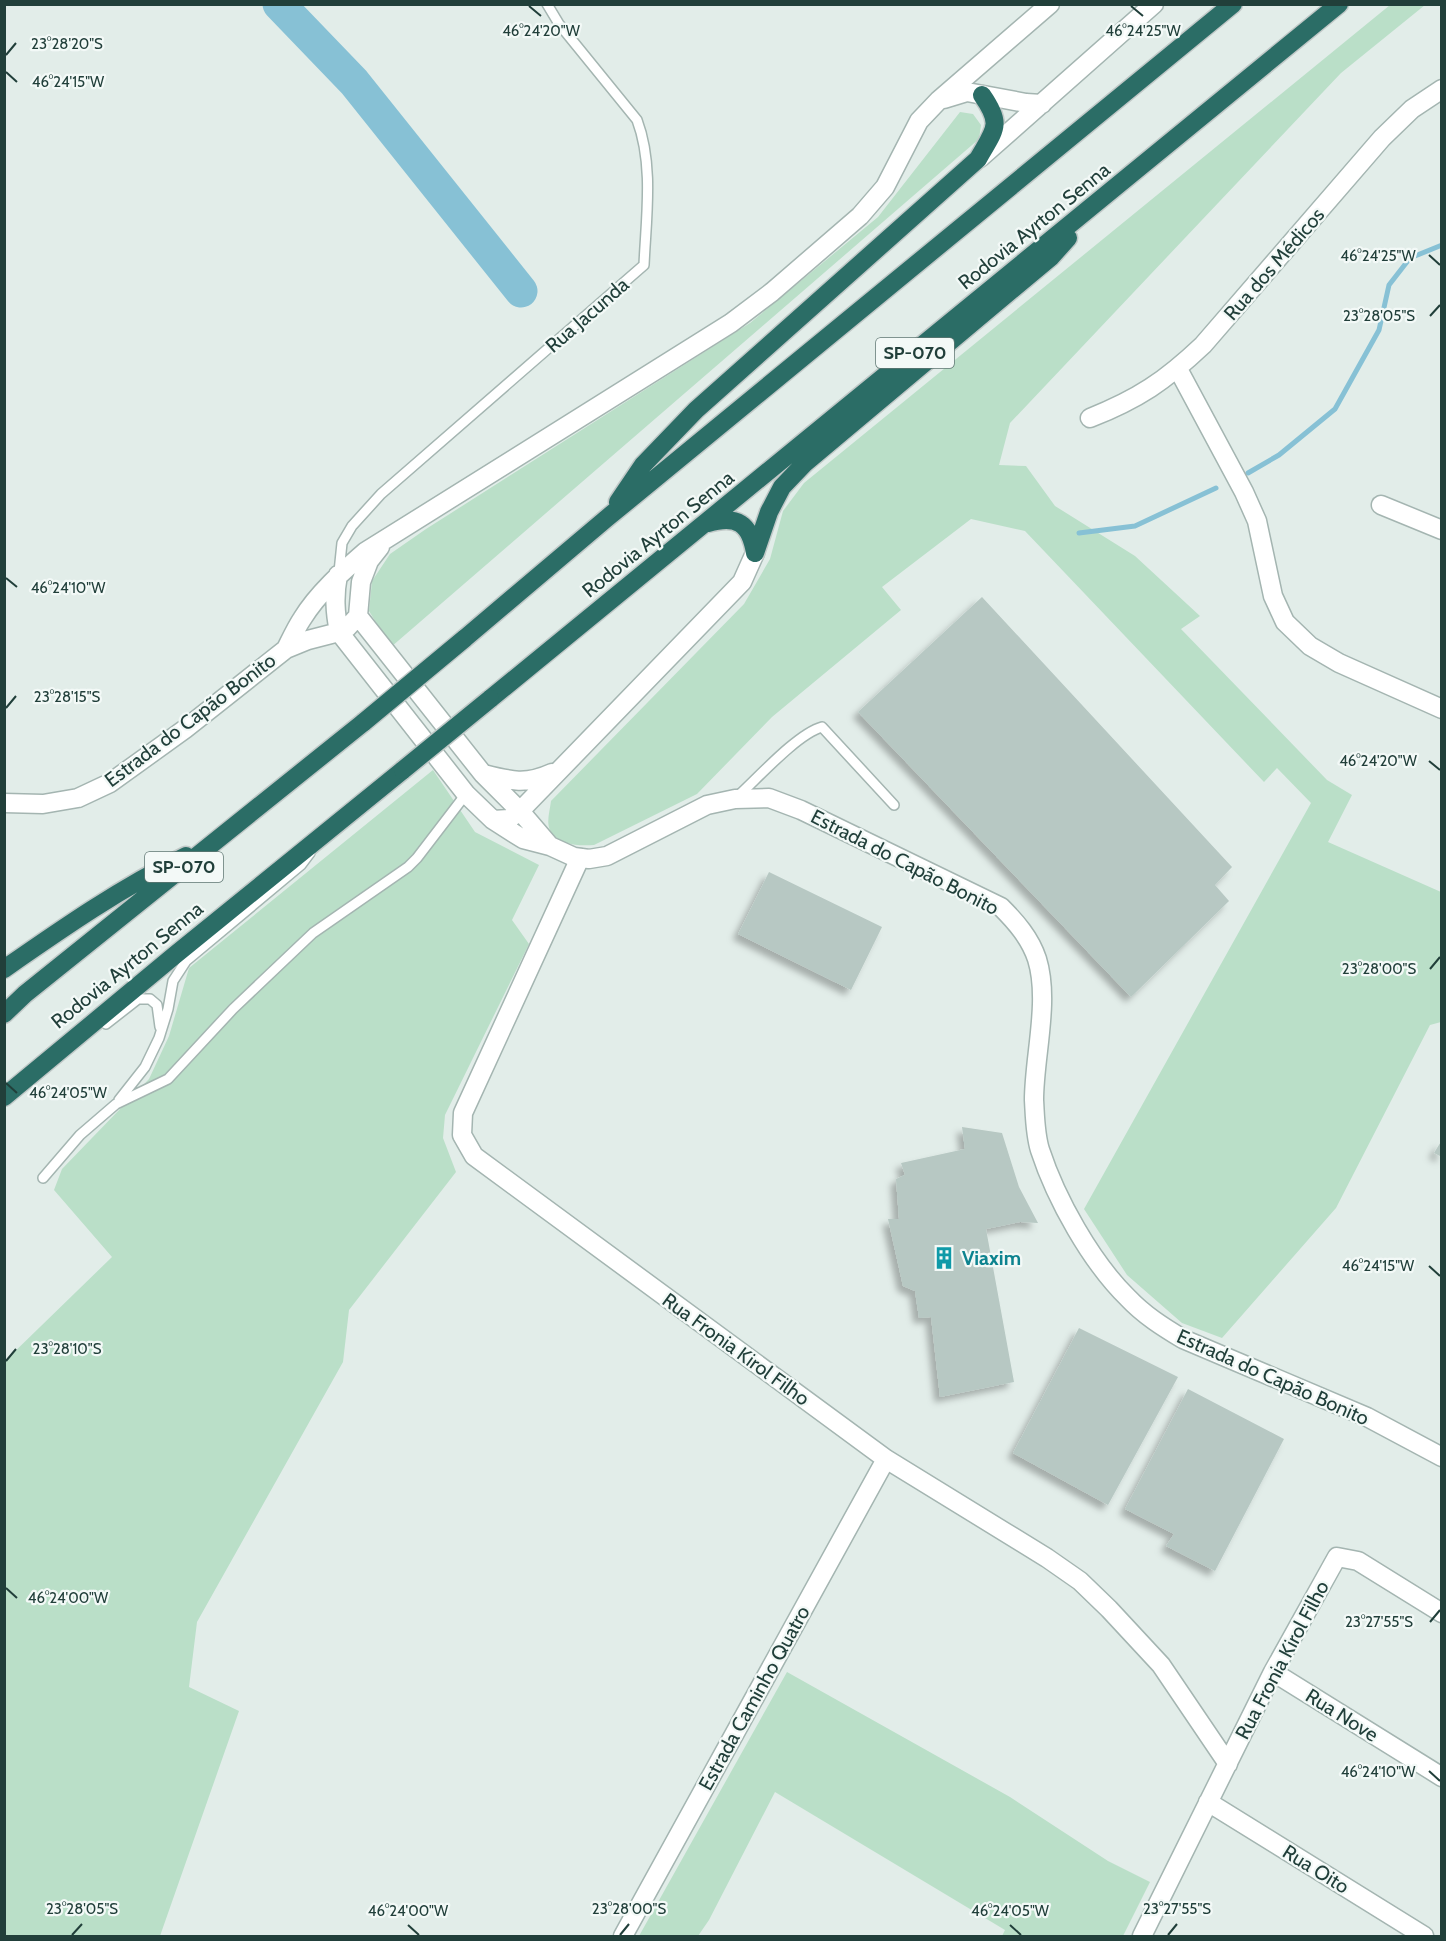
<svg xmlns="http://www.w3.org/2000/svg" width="1446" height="1941" font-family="Cabin,sans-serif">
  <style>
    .green { fill: #badfc8 }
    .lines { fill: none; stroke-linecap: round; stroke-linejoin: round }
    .stream { stroke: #87c1d5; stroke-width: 5 }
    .river { stroke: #87c1d5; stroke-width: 33 }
    .building { fill: #b7c8c3; filter: url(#shadow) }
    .service-casing { stroke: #a4b5b1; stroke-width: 12 }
    .minor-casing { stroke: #a4b5b1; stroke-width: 21 }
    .tertiary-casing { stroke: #a4b5b1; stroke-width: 21 }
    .motorway-casing { stroke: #c1c9c8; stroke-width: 21 }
    .service { stroke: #fff; stroke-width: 9 }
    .minor { stroke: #fff; stroke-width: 18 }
    .tertiary { stroke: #fff; stroke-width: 18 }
    .motorway { stroke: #2b6d66; stroke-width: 18 }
    .motorway-bridge-casing { stroke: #c1c9c8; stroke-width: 21; stroke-linecap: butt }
    .motorway-bridge { stroke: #2b6d66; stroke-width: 18 }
    .ticks { fill: none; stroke: #213f3a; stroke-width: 2 }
    .labels { text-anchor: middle; stroke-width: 4.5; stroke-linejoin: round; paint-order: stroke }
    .shield { fill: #f3f9f7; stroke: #607773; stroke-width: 1.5 }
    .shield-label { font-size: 18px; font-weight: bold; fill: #213f3a }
    .street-label { font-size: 20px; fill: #213f3a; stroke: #f3f9f7 }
    .culture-label { font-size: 20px; font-weight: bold; fill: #0d838f; stroke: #f3f9f7; text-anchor: start }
    .ticks-label { font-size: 15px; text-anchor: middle; fill: #213f3a; stroke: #f3f9f7; stroke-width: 4.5; stroke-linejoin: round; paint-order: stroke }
  </style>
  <defs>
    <filter id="shadow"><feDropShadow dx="-5.5" dy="5.5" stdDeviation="3" flood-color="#0004"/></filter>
  </defs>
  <rect width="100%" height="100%" fill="#e2ede9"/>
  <path class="green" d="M1390,5H1425L1341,73L1010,423L999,465L1026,466L1055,506L1135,556L1200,616L1181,629L1327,780L1352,795L1328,842L1441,892V1022L1430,1025L1336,1208L1222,1338L1182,1323L1127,1275L1084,1209L1311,803L1277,768L1264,782L1025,531L971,519L882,587L901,610L772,717L697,794L594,845C580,846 559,846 550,830C546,822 550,810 551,801L744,604L770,559L783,511L804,483Z
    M960,112L973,114L981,125L979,139L391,647L369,611L372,581L390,554L426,529L750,323L878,217Z
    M433,770L475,832L539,865L512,920L529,944L445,1115L443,1138L456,1172L349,1310L343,1362L197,1622L189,1687L239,1711L160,1936H5V1361L112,1257L54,1190L62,1169L149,1079L169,1036L189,968Z
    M787,1672L1010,1797L1108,1861L1150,1882L1123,1936H1002L1005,1930L775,1792L709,1920L698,1936H639Z"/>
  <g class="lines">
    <path class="stream" d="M1248,473L1279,455L1335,409L1379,330L1389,285L1410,258L1442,245
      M1079,533L1135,526L1216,488"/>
    <path class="river" d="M279,4L354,82L521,291"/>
  </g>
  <path class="building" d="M982,597L1232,867L1215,885L1229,901L1131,997L858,712Z
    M769,872L882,927L851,990L738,934Z
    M962,1127L1002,1133L1019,1187L1038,1223L1020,1222L986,1229L1014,1382L940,1397L931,1317L919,1318L915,1291L903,1286L888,1219H899L896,1179L905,1175L901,1163L965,1149Z
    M1442,1140V1157L1434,1153Z
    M1079,1328L1178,1377L1108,1505L1013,1453Z
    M1188,1389L1284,1439L1215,1571L1166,1546L1174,1534L1125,1509Z"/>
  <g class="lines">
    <g class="service-casing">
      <path id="service" d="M339,572L342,543L352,526L381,494L644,265C646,218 654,165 637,120L559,24L547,4
        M737,797C758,778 797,734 822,727L894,805
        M106,1024L138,999H150L157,1005L160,1027
        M119,1100L145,1067L159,1038L168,1009L173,981L186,961L301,865L310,853
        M43,1178L80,1135L116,1104L168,1079L233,1009L313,933L408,867L417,858L466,794"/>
    </g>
    <g class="minor-casing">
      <path id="minor" d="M1178,369L1244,492L1257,521L1273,596L1285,622L1310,646L1339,663L1442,709
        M1090,418C1138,399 1165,381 1203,345L1382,138L1412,109L1442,89
        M1381,505L1442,530
        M580,858L463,1113L462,1135L474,1156L886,1459L1047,1558L1080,1581L1109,1609L1161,1665L1228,1764
        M1273,1672L1442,1777
        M1208,1802L1424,1936
        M623,1936L886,1459
        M1142,1936L1273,1672L1337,1557L1358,1561L1442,1613"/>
    </g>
    <g class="tertiary-casing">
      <path id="tertiary" d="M944,99L967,92L1026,103L1042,104
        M980,158L1154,4
        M338,575C334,596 335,612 339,632L466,794L493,820L523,839L550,846L574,857L589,859L607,856L707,805L735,799L769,798L801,810L1001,907C1016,922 1030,938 1037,959C1050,1001 1034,1057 1034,1100C1035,1116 1035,1134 1040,1150C1056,1199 1091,1262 1128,1298C1144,1315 1163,1327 1183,1339L1367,1417L1442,1457
        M358,616L483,774L520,811L550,846
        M286,649C291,639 296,628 302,619C318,593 342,572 365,552L731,323L772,292L860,216L885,187L919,121L939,100L1050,4
        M484,774C511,781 526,785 552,773
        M4,803L43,804L78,798L110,783L185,729L286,649L308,640L339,632L347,628L358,616L361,582L369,561L380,547
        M493,820L509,819L520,811L742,582L755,553"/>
    </g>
    <g class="motorway-casing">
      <path id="motorway" d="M618,502L643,465L696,410L978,159C995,129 1003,125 982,95
        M708,523C737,515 750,523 755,553
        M755,553L769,512L782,487L805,463L1051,257L1068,238
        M464,639L607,518L1233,4
        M490,699L1339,4
        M4,969C63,928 122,887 186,856
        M4,1014L25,994L364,722
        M4,1097L175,955L403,770"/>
    </g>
    <use href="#service" class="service"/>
    <use href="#minor" class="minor"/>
    <use href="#tertiary" class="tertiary"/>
    <use href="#motorway" class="motorway"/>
    <g class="motorway-bridge-casing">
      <path id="motorway-bridge" d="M364,722L464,639
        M403,770L490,699"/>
    </g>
    <use href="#motorway-bridge" class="motorway-bridge"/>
  </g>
  <path class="ticks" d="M529,6L541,16M1131,6L1143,16M6,55L16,43M6,72L17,82M1429,255L1440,265M1430,316L1440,305M6,578L17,587M6,708L16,696M1429,761L1440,770M1430,969L1440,957M6,1083L17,1093M1429,1266L1440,1276M6,1361L16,1349M6,1588L17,1598M1430,1622L1440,1610M1429,1771L1440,1781M408,1925L419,1935M1010,1925L1021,1935M72,1935L82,1924M620,1935L629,1924M1168,1935L1177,1924"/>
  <defs>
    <g id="building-bare" transform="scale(1.8)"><path d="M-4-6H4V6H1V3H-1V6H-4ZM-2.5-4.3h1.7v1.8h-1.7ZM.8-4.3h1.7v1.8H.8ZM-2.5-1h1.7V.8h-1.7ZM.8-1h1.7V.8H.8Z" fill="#0f9aa8" stroke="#f3f9f7" stroke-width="2.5" paint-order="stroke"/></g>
  </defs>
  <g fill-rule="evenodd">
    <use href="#building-bare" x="944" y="1258"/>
  </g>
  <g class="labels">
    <g class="shield">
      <rect x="876" y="338" width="78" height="30" rx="4.5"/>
      <rect x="145" y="852" width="78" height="30" rx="4.5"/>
    </g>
    <g class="shield-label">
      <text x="915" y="359">SP-070</text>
      <text x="184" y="873">SP-070</text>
    </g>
    <g class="street-label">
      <text transform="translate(1034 226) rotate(-39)" y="7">Rodovia Ayrton Senna</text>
      <text transform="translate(1274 264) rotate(-49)" y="7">Rua dos Médicos</text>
      <text transform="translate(587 315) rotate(-41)" y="7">Rua Jacunda</text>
      <text transform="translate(658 534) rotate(-39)" y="7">Rodovia Ayrton Senna</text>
      <text transform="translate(190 720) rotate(-37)" y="7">Estrada do Capão Bonito</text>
      <text transform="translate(905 862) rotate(27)" y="7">Estrada do Capão Bonito</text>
      <text transform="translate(127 965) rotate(-39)" y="7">Rodovia Ayrton Senna</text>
      <text transform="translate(736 1349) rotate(36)" y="7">Rua Fronia Kirol Filho</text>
      <text transform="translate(1273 1377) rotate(24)" y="7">Estrada do Capão Bonito</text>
      <text transform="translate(1282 1660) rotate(-62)" y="7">Rua Fronia Kirol Filho</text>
      <text transform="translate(754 1698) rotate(-61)" y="7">Estrada Caminho Quatro</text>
      <text transform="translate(1342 1715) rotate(32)" y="7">Rua Nove</text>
      <text transform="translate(1316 1869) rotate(32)" y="7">Rua Oito</text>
    </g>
    <g class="culture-label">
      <text x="962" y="1265">Viaxim</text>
    </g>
  </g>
  <g class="ticks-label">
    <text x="541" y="36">46°24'20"W</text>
    <text x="1143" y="36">46°24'25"W</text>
    <text x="67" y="49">23°28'20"S</text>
    <text x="68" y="87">46°24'15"W</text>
    <text x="1378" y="261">46°24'25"W</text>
    <text x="1379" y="321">23°28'05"S</text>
    <text x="68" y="593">46°24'10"W</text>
    <text x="67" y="702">23°28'15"S</text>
    <text x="1378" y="766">46°24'20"W</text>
    <text x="1379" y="974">23°28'00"S</text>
    <text x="68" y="1098">46°24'05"W</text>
    <text x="1378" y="1271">46°24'15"W</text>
    <text x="67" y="1354">23°28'10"S</text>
    <text x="68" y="1603">46°24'00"W</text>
    <text x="1379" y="1627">23°27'55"S</text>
    <text x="1378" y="1777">46°24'10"W</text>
    <text x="82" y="1914">23°28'05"S</text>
    <text x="629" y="1914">23°28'00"S</text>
    <text x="1177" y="1914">23°27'55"S</text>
    <text x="408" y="1916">46°24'00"W</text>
    <text x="1010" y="1916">46°24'05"W</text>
  </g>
  <rect width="1446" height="1941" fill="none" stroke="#213f3a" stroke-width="12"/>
</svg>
